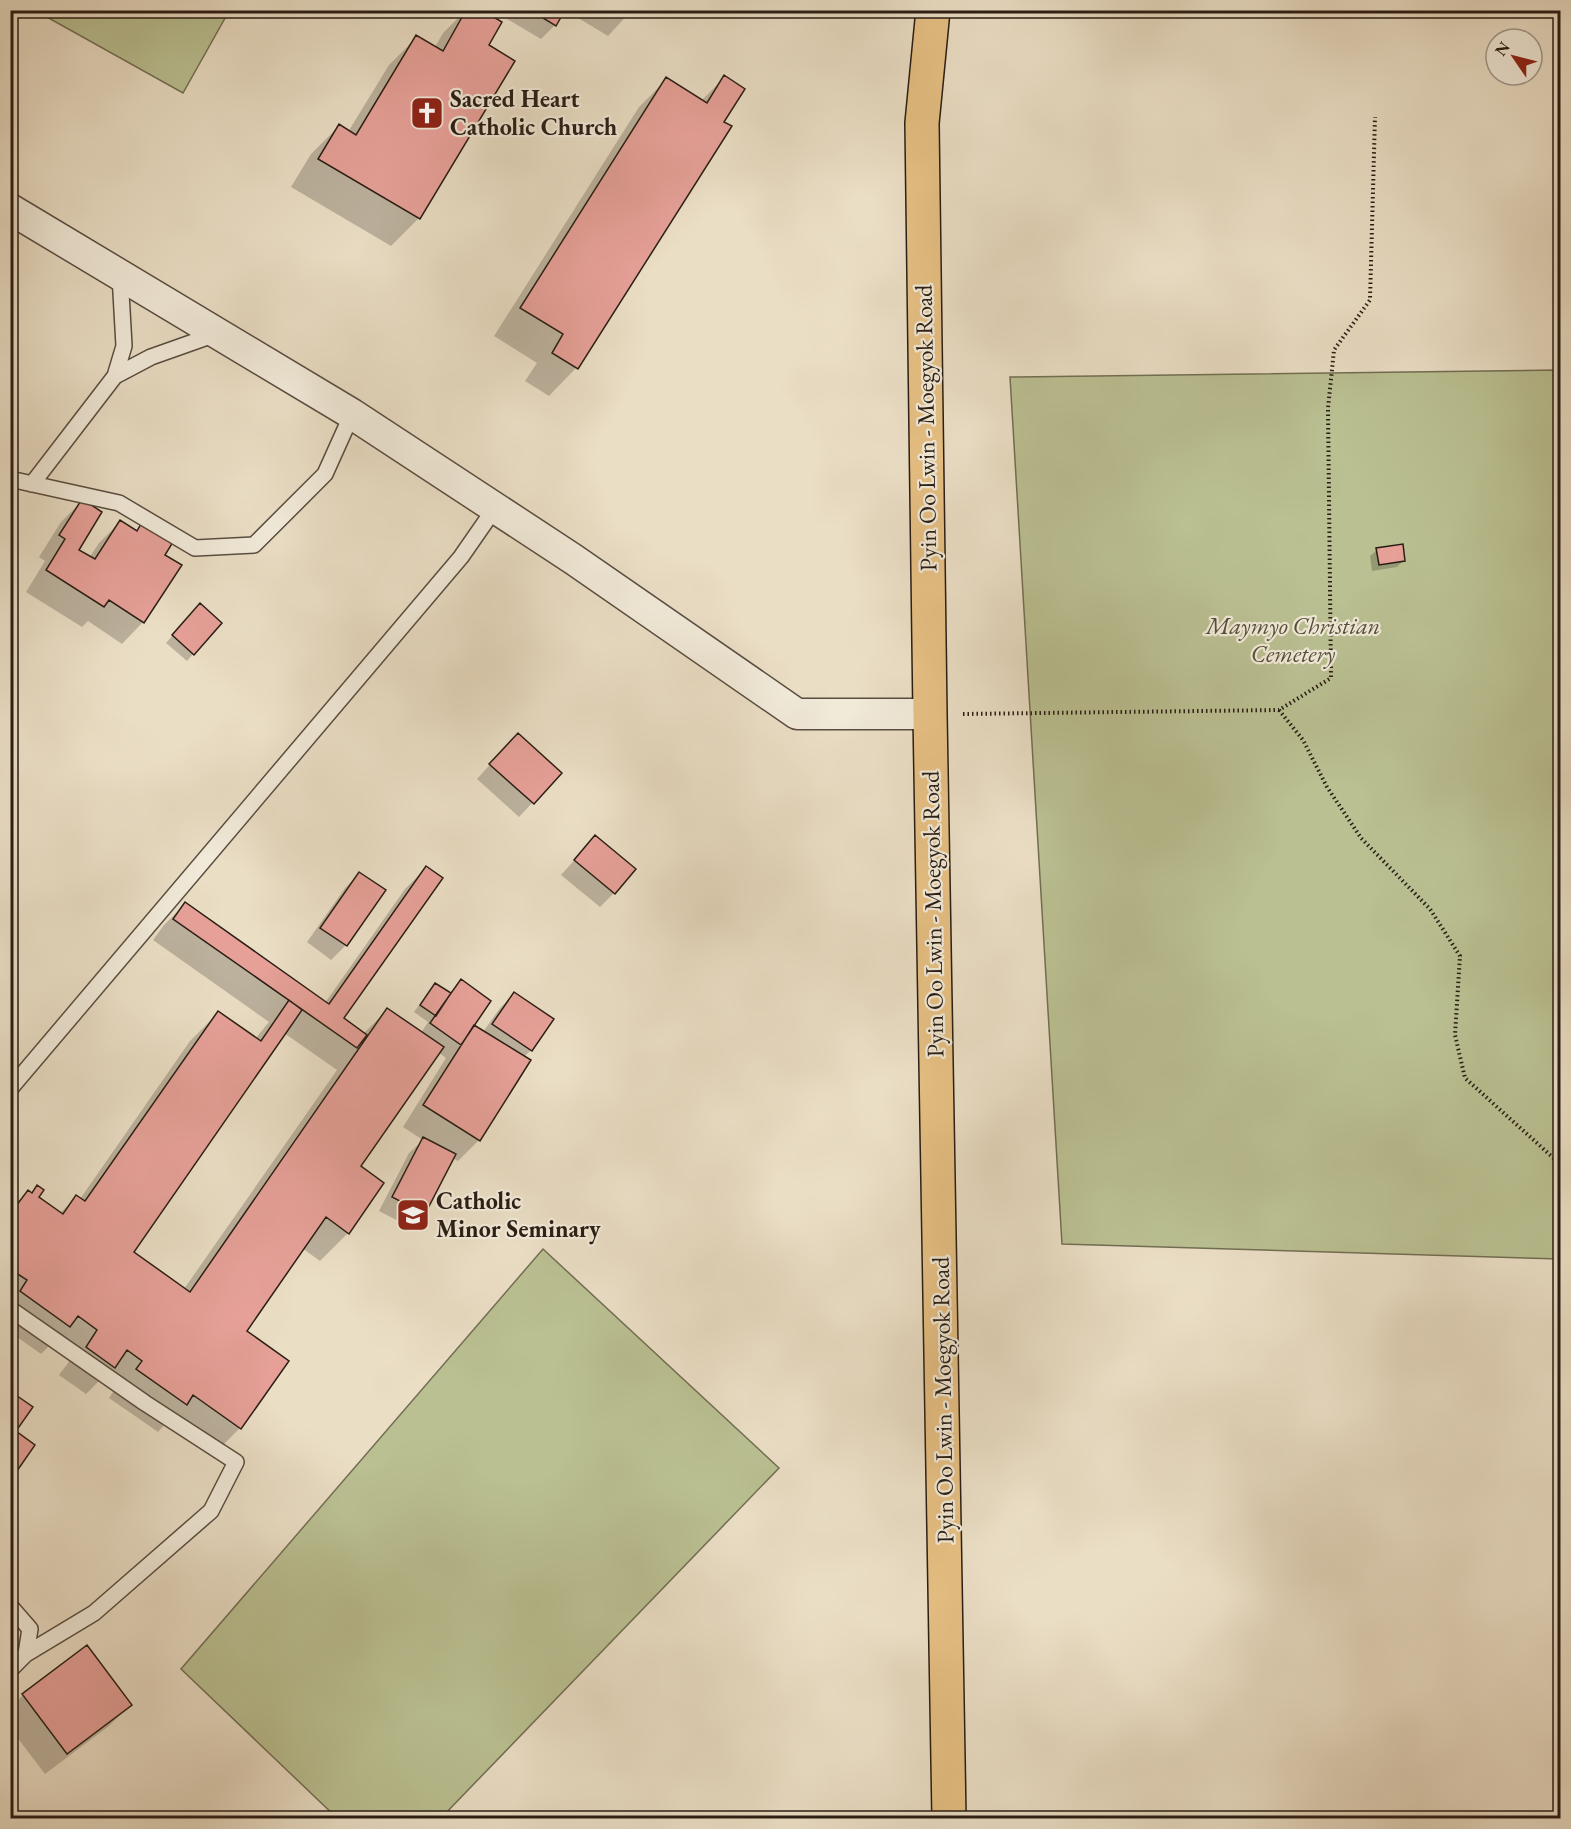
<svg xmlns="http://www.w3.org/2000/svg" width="1571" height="1829" font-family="'EB Garamond',serif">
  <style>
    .green { fill: #bac092; stroke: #726e53; stroke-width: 1.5 }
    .shadow { fill: #0003; fill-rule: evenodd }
    .building { fill: #e6a098; stroke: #291d14; stroke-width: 1.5 }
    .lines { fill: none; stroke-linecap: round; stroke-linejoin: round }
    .service-casing { stroke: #594d40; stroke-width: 18 }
    .minor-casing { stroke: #594d40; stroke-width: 33 }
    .primary-casing { stroke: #291d14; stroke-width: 36 }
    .path { stroke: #291d14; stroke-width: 4; stroke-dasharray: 1.5 3; stroke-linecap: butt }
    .service { stroke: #f1ead9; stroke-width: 15 }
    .minor { stroke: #f1ead9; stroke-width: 30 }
    .primary { stroke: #e5bf82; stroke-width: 33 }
    .labels { text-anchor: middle; stroke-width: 4.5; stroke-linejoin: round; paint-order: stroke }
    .poi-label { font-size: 24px; font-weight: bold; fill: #291d14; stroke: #f1ead9; text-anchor: start }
    .street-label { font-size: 24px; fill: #291d14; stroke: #f1ead9 }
    .park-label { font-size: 24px; font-style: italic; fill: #544e3a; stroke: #f1ead9 }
  </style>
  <rect width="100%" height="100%" fill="#eadec5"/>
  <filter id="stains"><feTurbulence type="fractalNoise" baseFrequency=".00333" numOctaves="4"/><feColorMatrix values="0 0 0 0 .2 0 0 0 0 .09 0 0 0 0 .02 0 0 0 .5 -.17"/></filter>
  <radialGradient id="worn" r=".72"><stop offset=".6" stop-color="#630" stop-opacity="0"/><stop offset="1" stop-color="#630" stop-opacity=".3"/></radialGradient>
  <path class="green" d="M36,11H229L183,93Z
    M1560,370V1259L1062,1244L1010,377Z
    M543,1249L779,1468L441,1818H337L181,1669Z"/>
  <path class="shadow" d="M466,10L487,45L513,61L418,219L391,246L291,187L311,154L339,126L348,132L389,65L417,37L435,47L443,33Z
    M492,10H564L555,25L541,39Z
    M565,10H632L608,36Z
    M725,77L722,122L730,127L576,368L549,396L525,381L537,363L494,336L639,107L667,79L701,101Z
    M1560,232V295L1559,234Z
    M1560,314V375H1553L1554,321Z
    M82,501L77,550L89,558L99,543L120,522L135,531L142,524L163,555L143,622L122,644L88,621L82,627L26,592L45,561L39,557L61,522Z
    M1377,550L1404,560L1397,567L1372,571L1370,556Z
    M193,612V654L187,661L166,643Z
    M504,749L560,773L519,817L477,779Z
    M595,837L614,893L600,907L561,875Z
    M426,868L342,1019L363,1034L387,1010L421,1033L428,1022L414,1012L429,991L436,985L449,994L461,981L473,1026L483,1032L500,1008L514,994L531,1050L524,1057L529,1061L479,1140L458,1161L452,1158L424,1213L410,1227L379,1211L409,1153L423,1140L403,1127L446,1058L439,1053L359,1167L348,1233L320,1261L302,1248L245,1332L240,1428L212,1456L166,1423L158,1432L109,1398L115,1389L101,1379L86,1394L59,1375L71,1359L51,1344L41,1354L10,1332V1209L28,1192L31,1194L38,1187L37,1197L60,1213L77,1197L80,1199L190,1041L218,1013L255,1039L269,1022L153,940L164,925L185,904L325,1003L405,889ZM284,1033L337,1070L184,1289L132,1253Z
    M359,874L384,891L345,946L331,960L307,942L345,888Z
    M87,1647L130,1705L109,1726L45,1774L10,1728V1708L23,1695Z"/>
  <path class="building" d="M466,10H482L502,22L489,45L515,61L420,219L318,159L339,124L356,135L416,35L443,51Z
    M530,10H565L556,26Z
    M724,75L745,89L724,122L732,126L578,369L552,353L563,334L520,308L666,77L707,103Z
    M82,499L102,512L79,550L95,559L120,520L137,531L142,522L173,542L165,555L182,565L144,623L109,600L104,607L46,570L65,539L59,535Z
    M1403,544L1405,561L1379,565L1376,548Z
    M200,603L222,623L194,655L172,635Z
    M518,733L562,773L534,804L489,764Z
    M595,835L636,869L615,894L574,860Z
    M426,866L443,878L344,1018L367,1035L357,1048L173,919L185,902L329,1004Z
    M359,872L386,890L347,946L320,928Z
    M461,979L491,1001L461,1045L430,1023Z
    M435,983L451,993L436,1016L420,1005Z
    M514,992L554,1019L532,1051L492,1024Z
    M289,1000L302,1010L134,1252L190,1292L387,1008L444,1047L361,1166L384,1183L349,1234L326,1217L247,1331L289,1361L241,1429L193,1395L187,1405L136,1369L142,1361L127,1350L115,1368L86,1347L97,1330L78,1316L70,1327L20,1291L27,1280L10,1269V1214L28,1190L32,1193L37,1185L44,1190L39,1197L63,1214L76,1195L85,1201L218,1011L261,1041Z
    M474,1025L531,1060L480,1141L423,1105Z
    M423,1137L456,1154L425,1214L392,1197Z
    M10,1391L33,1407L16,1431L35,1445L10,1481Z
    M87,1645L132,1705L67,1754L22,1694Z"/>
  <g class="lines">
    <g class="service-casing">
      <path id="service" d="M115,376L151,357L216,334
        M10,479L119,503L195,548L254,545L325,474L352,414
        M32,484L115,376L124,346L120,275
        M10,1089L461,557L495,508
        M10,1309L145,1403L236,1462L211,1511L94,1613L26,1654
        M10,1606L30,1629L26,1654L10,1670"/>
    </g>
    <g class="minor-casing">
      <path id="minor" d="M10,209L352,414L573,559L797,714H930"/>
    </g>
    <g class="primary-casing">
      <path id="primary" d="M933,10L922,123L930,714L949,1818"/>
    </g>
    <path class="path" d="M1279,710L1303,740L1327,787L1361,838L1430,909L1460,956L1455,1035L1465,1078L1559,1163
      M963,714L1279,710L1331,678L1328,408L1334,350L1370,300L1375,117"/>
    <use href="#service" class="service"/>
    <use href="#minor" class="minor"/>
    <use href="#primary" class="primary"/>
  </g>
  <defs>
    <g id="church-square" transform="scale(1.725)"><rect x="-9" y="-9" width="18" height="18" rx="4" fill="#8f2418" stroke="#f1ead9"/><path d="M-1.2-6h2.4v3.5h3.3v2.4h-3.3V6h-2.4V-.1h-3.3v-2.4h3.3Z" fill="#fff"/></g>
    <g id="school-square" transform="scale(1.725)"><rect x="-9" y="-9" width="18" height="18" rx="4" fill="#8f2418" stroke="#f1ead9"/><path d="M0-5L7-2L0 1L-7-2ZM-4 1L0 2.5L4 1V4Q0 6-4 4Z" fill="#fff"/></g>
  </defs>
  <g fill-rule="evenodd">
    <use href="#church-square" x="427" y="113"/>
    <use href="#school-square" x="413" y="1215"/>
  </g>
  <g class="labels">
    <g class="poi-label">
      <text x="450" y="107">Sacred Heart<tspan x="450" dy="28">Catholic Church</tspan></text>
      <text x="436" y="1209">Catholic<tspan x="436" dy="28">Minor Seminary</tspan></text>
    </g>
    <g class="street-label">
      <text transform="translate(926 428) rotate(-91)" y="8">Pyin Oo Lwin - Moegyok Road</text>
      <text transform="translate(933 914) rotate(-91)" y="8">Pyin Oo Lwin - Moegyok Road</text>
      <text transform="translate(943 1400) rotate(-91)" y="8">Pyin Oo Lwin - Moegyok Road</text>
    </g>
    <g class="park-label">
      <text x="1293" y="634">Maymyo Christian<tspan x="1293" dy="28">Cemetery</tspan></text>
    </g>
  </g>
  <rect width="1571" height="1829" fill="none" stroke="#eadec5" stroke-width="36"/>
  <rect x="12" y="12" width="1547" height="1805" fill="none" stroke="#291d14" stroke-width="3"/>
  <rect x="18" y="18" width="1535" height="1793" fill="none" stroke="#291d14" stroke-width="1.5"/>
  <g transform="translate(1514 57) rotate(305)"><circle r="28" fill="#f1ead9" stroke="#a1988a" stroke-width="1.5"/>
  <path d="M0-4.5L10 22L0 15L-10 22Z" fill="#8f2418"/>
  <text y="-9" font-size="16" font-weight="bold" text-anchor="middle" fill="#291d14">N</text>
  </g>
  <rect width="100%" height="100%" filter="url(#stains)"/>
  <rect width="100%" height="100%" fill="url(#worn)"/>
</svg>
